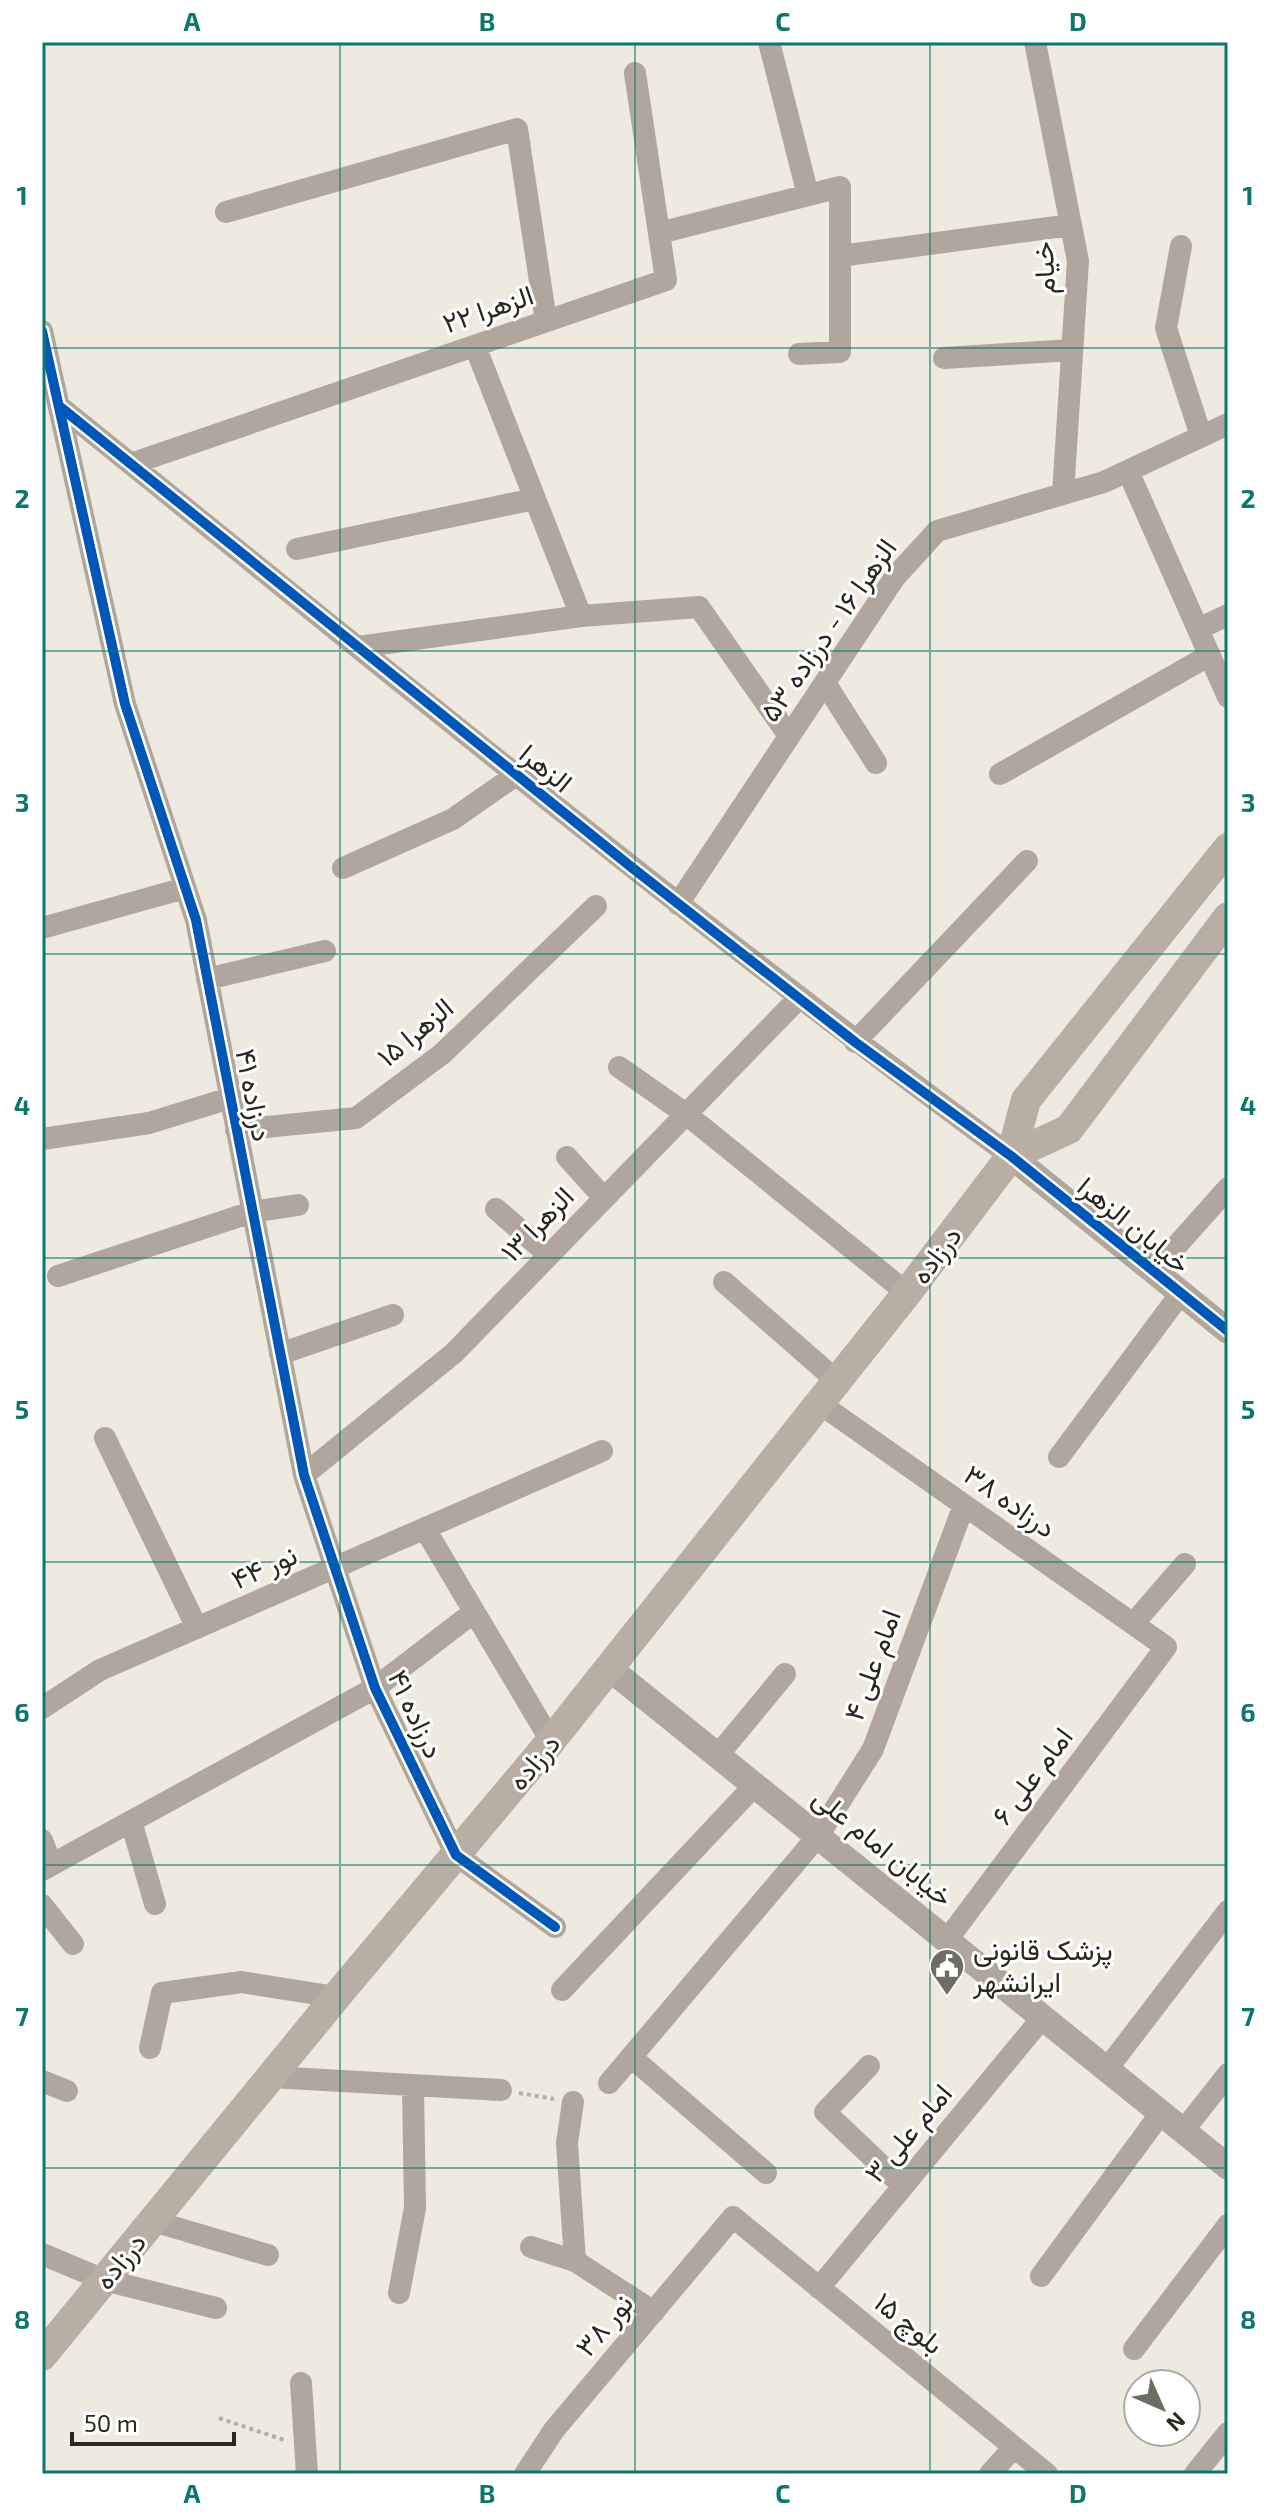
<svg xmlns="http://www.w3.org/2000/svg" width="1270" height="2516" font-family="'Exo 2',Vazirmatn,sans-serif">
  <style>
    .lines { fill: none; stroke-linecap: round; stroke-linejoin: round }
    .path { stroke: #b4aea6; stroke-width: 4; stroke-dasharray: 4 4; stroke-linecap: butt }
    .minor { stroke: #b0a69e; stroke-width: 22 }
    .tertiary { stroke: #b0a69e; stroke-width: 26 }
    .secondary { stroke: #b8aea4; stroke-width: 30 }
    .cycleway-casing { stroke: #fff; stroke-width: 15 }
    .cycleway { stroke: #0057b8; stroke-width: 10 }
    .grid { fill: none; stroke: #0f766e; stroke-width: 2; stroke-opacity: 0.55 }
    .labels { text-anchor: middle; stroke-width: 6; stroke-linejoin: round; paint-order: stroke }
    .street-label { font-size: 28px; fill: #2a2820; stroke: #fff }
    .poi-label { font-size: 28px; fill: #2a2820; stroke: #fff; text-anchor: start }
    .neatline { fill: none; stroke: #0f766e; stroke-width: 3 }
    .grid-label { font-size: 26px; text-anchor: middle; font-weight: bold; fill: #0f766e }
  </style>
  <rect width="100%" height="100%" fill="#eeeadf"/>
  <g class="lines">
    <path class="path" d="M519,2093L554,2099
      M219,2418L284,2440"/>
    <path class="minor" d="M769,42L808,195
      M1035,42L1078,261L1063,494
      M226,212L517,129L546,321
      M659,233L840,187V352L799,354
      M1181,246L1166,328L1201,436
      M840,256L1071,225
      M42,331L125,704L196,920L304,1475L375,1688L456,1855L555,1927
      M475,346L581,616L699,607L789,736
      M944,358L1072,350
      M59,406C373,659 685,917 1011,1156
      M131,464L666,280L635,73
      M1128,471L1228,697
      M297,549L534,499
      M1198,629L1228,615
      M358,647L581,616
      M825,683L876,763
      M1000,774L1210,655
      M343,868L453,819L516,775
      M678,904L895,577L937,531L1104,482L1228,424
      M42,928L185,888
      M207,979L325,951
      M855,1042L1027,861
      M619,1067L686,1114L907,1293
      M236,1130L356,1118L442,1054L596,906
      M42,1139L149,1123L230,1098
      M567,1157L604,1198
      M496,1209L549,1255
      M1154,1271L1228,1188
      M58,1276L252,1212L298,1205
      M724,1282L837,1381
      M280,1354L393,1315
      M819,1403L1166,1647L947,1940
      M105,1438L197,1628
      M1059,1457L1181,1293
      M304,1475L454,1353L799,998
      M425,1529L551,1741
      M1133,1624L1185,1564
      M42,1708L100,1670L602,1451
      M718,1755L785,1674
      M131,1821L155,1904
      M42,1840L51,1864
      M42,1870L375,1688L474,1612
      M42,1905L73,1944
      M562,1990L755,1785
      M150,2048L162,1993L241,1982L336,1997
      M631,2057L766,2173
      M869,2066L825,2112L903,2186
      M1107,2069L1228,1911
      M271,2077L501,2090
      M42,2081L67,2091
      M609,2083L818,1836L873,1749L964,1505
      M573,2102L567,2143L575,2261
      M1183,2131L1228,2074
      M153,2221L268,2255
      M531,2247L575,2261L654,2312
      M42,2254L104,2280L216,2308
      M1041,2276L1161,2113
      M819,2288L1043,2017
      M399,2293L415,2208L413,2087
      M1134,2349L1228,2225
      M301,2383L307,2474
      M525,2474L554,2430L733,2217L1047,2474
      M990,2474L1014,2447
      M1195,2474L1228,2433"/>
    <path class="tertiary" d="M1011,1156L1228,1331
      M609,1668L1228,2167"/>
    <path class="secondary" d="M1011,1156L1069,1129L1228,917
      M42,2356L336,1997L551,1741L907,1293L1011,1156L1026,1100L1228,848"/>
    <g class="cycleway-casing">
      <path id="cycleway" d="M42,331L125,704L196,920L304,1475L375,1688L456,1855L555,1927
        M59,406L630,866L855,1042L1011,1156L1228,1331"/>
    </g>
    <use href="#cycleway" class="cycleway"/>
  </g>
  <path class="grid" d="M340,42V2474M635,42V2474M930,42V2474M42,348H1228M42,651H1228M42,954H1228M42,1258H1228M42,1562H1228M42,1865H1228M42,2168H1228"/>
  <defs>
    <g id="civic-pin" transform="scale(1.8)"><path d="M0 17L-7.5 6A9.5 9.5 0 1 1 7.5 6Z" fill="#6f6c63" stroke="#fff"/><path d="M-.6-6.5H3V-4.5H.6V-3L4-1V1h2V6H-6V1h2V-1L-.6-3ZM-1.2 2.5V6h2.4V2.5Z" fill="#fff"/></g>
  </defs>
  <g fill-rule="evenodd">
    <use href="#civic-pin" x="947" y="1966"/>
  </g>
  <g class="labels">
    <g class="street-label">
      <text transform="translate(1044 268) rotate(-93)" y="10">خیام</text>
      <text transform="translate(488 309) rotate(-19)" y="10">الزهرا ۲۲</text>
      <text transform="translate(828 630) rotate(-55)" y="10">الزهرا ۱۶ - درزاده ۵۳</text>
      <text transform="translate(546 768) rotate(39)" y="10">الزهرا</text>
      <text transform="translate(415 1032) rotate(-40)" y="10">الزهرا ۱۵</text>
      <text transform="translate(254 1095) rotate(79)" y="10">درزاده ۴۱</text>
      <text transform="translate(537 1224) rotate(-46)" y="10">الزهرا ۱۳</text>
      <text transform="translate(1134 1225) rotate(39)" y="10">خیابان الزهرا</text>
      <text transform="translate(936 1255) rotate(-53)" y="10">درزاده</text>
      <text transform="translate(1010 1501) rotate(35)" y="10">درزاده ۳۸</text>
      <text transform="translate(264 1567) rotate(-24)" y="10">نور ۴۴</text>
      <text transform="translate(872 1665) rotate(-70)" y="10">امام علی ۴</text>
      <text transform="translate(416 1714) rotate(65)" y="10">درزاده ۴۱</text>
      <text transform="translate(534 1762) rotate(-50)" y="10">درزاده</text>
      <text transform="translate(1032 1776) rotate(-53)" y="10">امام علی ۶</text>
      <text transform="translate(883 1847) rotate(39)" y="10">خیابان امام علی</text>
      <text transform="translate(908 2133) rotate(-50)" y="10">امام علی ۳</text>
      <text transform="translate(120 2261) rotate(-51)" y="10">درزاده</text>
      <text transform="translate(909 2323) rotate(39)" y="10">بلوچ ۱۵</text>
      <text transform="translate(604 2325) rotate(-50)" y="10">نور ۳۸</text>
    </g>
    <g class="poi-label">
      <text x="973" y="1960">پزشک قانونی<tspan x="973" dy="32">ایرانشهر</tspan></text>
    </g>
  </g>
  <rect width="1270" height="2516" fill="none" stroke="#ffffff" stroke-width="88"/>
  <g transform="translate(1162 2408) rotate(135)"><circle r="38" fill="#ffffff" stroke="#aaa9a6" stroke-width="2"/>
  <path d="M0-6L14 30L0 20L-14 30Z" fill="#6f6c63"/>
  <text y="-12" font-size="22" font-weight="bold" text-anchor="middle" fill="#2a2820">N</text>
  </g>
  <path d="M72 2432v12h162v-12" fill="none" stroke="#2a2820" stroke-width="4"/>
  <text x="84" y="2432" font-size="24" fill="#2a2820" stroke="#ffffff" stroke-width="6" paint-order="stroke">50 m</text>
  <rect x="44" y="44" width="1182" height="2428" class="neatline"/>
  <g class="grid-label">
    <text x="192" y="31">A</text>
    <text x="487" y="31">B</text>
    <text x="783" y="31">C</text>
    <text x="1078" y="31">D</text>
    <text x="22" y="205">1</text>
    <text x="1248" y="205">1</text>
    <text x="22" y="508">2</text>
    <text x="1248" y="508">2</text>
    <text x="22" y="812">3</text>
    <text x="1248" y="812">3</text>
    <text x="22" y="1115">4</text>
    <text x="1248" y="1115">4</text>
    <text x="22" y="1419">5</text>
    <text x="1248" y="1419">5</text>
    <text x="22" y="1722">6</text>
    <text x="1248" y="1722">6</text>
    <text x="22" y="2026">7</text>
    <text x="1248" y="2026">7</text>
    <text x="22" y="2329">8</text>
    <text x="1248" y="2329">8</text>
    <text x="192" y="2503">A</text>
    <text x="487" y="2503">B</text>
    <text x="783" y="2503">C</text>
    <text x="1078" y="2503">D</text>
  </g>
</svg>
